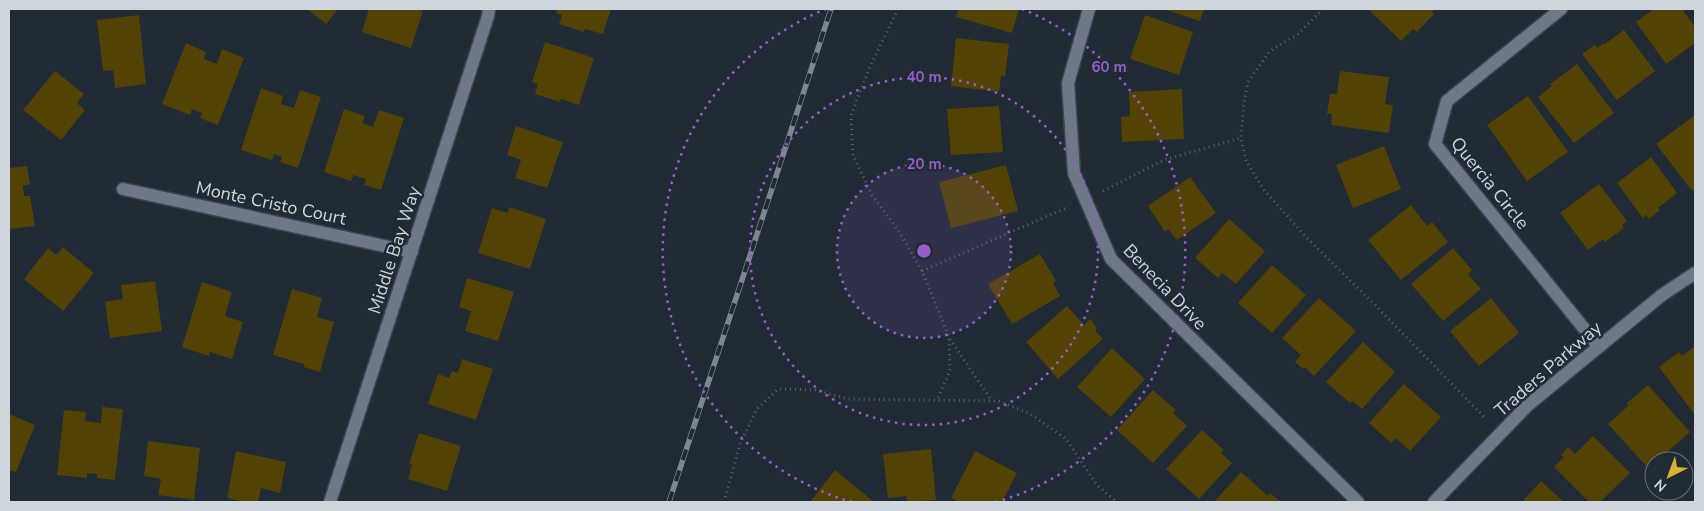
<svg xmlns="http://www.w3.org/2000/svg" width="1704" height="511" font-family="'Nunito Sans',sans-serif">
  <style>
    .building { fill: #524204 }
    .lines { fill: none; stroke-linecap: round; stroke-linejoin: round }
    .street-casing { stroke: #3d464f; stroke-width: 15 }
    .path { stroke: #5b656e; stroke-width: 3; stroke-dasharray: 1 4; stroke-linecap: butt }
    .street { stroke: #6d7986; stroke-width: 12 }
    .rail-casing { stroke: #7e8790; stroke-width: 5.5 }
    .rail { stroke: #202b36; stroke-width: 4; stroke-dasharray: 11; stroke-linecap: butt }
    .ring { fill: none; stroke: #945fc8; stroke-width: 2.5; stroke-dasharray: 2.5 5 }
    .labels { text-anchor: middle; stroke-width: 5; stroke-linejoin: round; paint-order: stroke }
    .street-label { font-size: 18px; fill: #cfd6dd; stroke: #202b36 }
    .centre { fill: #945fc8; stroke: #202b36; stroke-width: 2.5 }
    .ring-label { font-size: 15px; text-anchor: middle; font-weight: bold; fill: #945fc8; stroke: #202b36; stroke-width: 5; stroke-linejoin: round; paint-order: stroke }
  </style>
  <rect width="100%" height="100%" fill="#202b36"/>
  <path class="building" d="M307,9H338L326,24Z
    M369,9H414L423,11L411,48L362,32Z
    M557,9H611L603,34L585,29L584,32L559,24L562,15L556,13Z
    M959,9H1019L1012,33L956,17Z
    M1164,9H1204L1200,21Z
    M1371,9H1435L1432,12L1434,14L1417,32L1413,29L1401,41L1369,10Z
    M1654,9H1682L1695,27V43L1666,64L1636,22Z
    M139,15L146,84L115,88L113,70L103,71L97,20Z
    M1145,15L1193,32L1179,75L1130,59Z
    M1624,30L1655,71L1617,100L1582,54L1595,45L1597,48L1604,43L1605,44Z
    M956,38L1009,44L1005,76H1001L999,92L951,86Z
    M545,42L594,58L579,105L561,99L560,102L535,94L538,84L532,82Z
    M186,43L206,52L204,59L217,64L222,49L244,58L218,125L200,118L202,113L192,109L190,115L162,104Z
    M1577,64L1614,113L1574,143L1538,97L1552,86L1550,84Z
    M55,71L84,94L77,103L85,110L61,140L23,110Z
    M1340,71L1389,77L1385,104L1393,105L1389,133L1331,125L1332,114H1327L1330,94H1337Z
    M261,88L283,96L281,104L294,108L300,90L321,97L298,168L280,162L282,157L274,154L272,160L241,150Z
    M1182,89L1184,139L1122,142L1121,117L1130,116L1129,92Z
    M1528,96L1568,152L1527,181L1487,125Z
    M999,106L1003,152L951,155L947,109Z
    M344,109L365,116L362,123L373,127L379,110L404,118L381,190L364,185L366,179L353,175L351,181L324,172Z
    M1695,115V189L1692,191L1656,144Z
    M516,126L563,142L547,188L515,178L521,160L507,155Z
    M1384,146L1401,189L1353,208L1336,165Z
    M1651,157L1677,193L1658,208L1660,210L1649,219L1646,215L1643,218L1617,183Z
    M1006,165L1018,211L951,228L939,182Z
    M27,166L30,184L23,186L24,196H30L35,226L9,229V168Z
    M1190,177L1216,213L1177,240L1168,229L1165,232L1148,206Z
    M1599,184L1627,221L1622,225L1624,228L1605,242L1603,239L1588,250L1560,213Z
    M1411,205L1427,226L1432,222L1448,242L1401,280L1368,240Z
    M509,207L546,219L530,269L478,253L492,208L508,213Z
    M1229,219L1265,251L1236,284L1222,273L1218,278L1195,258Z
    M63,247L94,273L63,311L24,279L48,248L56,255Z
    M1453,248L1472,270L1468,274L1481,289L1443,321L1411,284Z
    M1040,254L1056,281L1053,283L1060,296L1012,324L988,284Z
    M1272,265L1306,295L1272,333L1238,303Z
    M467,278L514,292L498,341L465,331L471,311L459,307Z
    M155,281L162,331L110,338L105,302L123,299L121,285Z
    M202,282L232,292L225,316L243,322L232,359L210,352L209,356L182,347Z
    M292,289L322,298L317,317L334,322L320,372L304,367V364L273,355Z
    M1319,298L1356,331L1314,376L1305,367L1303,369L1295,362L1301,355L1282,338Z
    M1491,298L1519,333L1479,366L1450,331Z
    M1067,306L1084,325L1090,319L1097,328L1095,330L1103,339L1058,379L1026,342Z
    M1363,342L1395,372L1362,409L1353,401L1350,403L1326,382Z
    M1695,346V415L1659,367L1679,352L1682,356Z
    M1112,348L1145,379L1111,417L1077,387Z
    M462,359L493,369L476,420L428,404L438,374L449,378L452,371L458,373Z
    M1404,384L1441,417L1410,451L1396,438L1391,443L1369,423Z
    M1648,385L1690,432L1657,461H1654V463L1648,468L1608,424L1628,406L1627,403Z
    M1153,390L1176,410L1173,413L1187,426L1153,463L1117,430Z
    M102,407L123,409L115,480L97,478V474L87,473V478L57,475L64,410L86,412L85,421L101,423Z
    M9,414L35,425L16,472L9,470Z
    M1202,430L1224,450L1221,453L1232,463L1199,499L1166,469Z
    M419,433L461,446L447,491L408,479L412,465L409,464Z
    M1593,436L1630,473L1600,502H1589L1554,467L1564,457L1561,455L1568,447L1575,454Z
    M148,441L200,448L194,500L158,495L161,479L144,476Z
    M931,449L936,500L907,502L906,496L888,498L883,454Z
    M236,451L286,462L280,493L261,488L258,502H247L227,498Z
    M975,451L1017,473L1002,502H959L951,498Z
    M835,470L874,502H810Z
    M1241,472L1268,496L1270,493L1280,501L1214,502Z
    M1541,481L1564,502H1522Z"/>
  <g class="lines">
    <g class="street-casing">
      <path id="street" d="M1089,9L1068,83L1074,173L1111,259L1358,502
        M1561,9L1447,101L1435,144L1599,347
        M123,189L412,252
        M330,502L488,16L489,9
        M1434,502L1528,405L1662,295L1695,273"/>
    </g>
    <path class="path" d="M898,9L868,71L851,116L853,155L872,195L898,230L922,271L949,337L950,371L937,400
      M1323,9L1298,34L1270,51L1248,82L1244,102L1241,138L1246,161L1264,190L1306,237L1375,305L1486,419
      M1103,191L1164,160L1241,138
      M922,271L1068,207
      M950,339L991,400
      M724,502L740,444L757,409L778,389L815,390L848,399L998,401L1029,413L1066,439L1097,485L1117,502"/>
    <use href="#street" class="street"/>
    <g class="rail-casing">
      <path id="rail" d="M669,502L831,9"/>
    </g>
    <use href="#rail" class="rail"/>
  </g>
  <circle cx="924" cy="251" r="87" fill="#945fc8" fill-opacity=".12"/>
  <g class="ring">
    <circle cx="924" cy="251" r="87"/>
    <circle cx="924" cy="251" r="174"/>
    <path d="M852 502A261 261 0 0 1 826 9M1022 9A261 261 0 0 1 996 502"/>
  </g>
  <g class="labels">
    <g class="street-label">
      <text transform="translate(1490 183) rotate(51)" y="6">Quercia Circle</text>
      <text transform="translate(271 203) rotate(12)" y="6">Monte Cristo Court</text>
      <text transform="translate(394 250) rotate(-72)" y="6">Middle Bay Way</text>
      <text transform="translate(1165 287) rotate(46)" y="6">Benecia Drive</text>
      <text transform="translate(1548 369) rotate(-41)" y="6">Traders Parkway</text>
    </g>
  </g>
  <circle cx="924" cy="251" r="8" class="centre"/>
  <g class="ring-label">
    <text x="1109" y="72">60 m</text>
    <text x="924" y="82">40 m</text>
    <text x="924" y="169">20 m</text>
  </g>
  <rect width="1704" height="511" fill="none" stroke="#cfd6dd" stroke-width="20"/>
  <g transform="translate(1669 476) rotate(222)"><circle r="24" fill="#202b36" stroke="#666f79"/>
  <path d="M0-4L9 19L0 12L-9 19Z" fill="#d7b434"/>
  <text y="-8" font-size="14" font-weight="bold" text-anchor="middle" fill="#cfd6dd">N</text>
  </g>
</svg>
